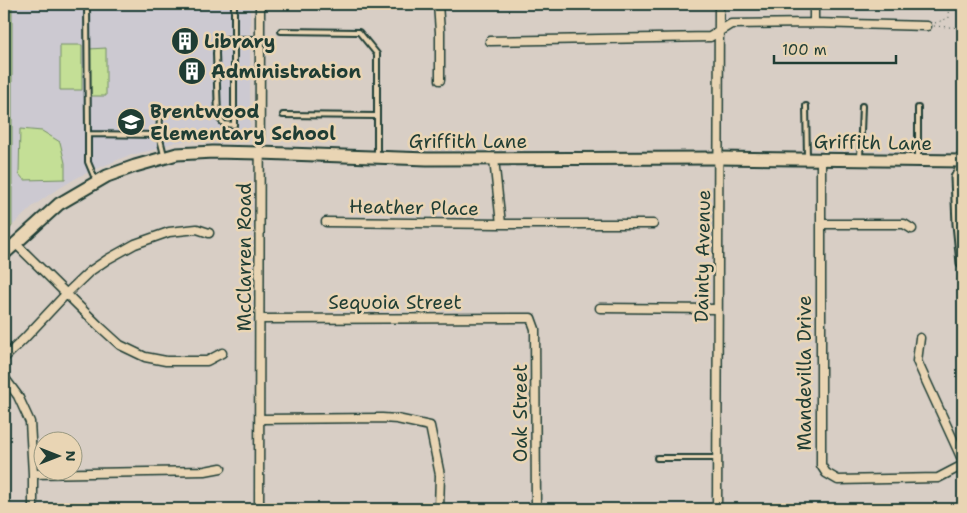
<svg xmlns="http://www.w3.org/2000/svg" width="967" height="513" font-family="'Shantell Sans',sans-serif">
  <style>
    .built { fill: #ccc9d1 }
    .green { fill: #c4df96; stroke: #728e65 }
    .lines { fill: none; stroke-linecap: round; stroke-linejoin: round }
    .lane-casing { stroke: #1f3d34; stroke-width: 8 }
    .street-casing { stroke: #1f3d34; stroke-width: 11 }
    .secondary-casing { stroke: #1f3d34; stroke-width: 15 }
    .path { stroke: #1f3d34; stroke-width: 1; stroke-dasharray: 1 4; stroke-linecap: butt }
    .lane { stroke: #e9d5b4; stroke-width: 4 }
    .street { stroke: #e9d5b4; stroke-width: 8 }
    .secondary { stroke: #e9d5b4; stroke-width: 11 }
    .labels { text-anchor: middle; stroke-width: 5; stroke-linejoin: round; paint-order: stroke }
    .poi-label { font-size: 19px; font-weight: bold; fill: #1f3d34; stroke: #e9d5b4; text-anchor: start }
    .street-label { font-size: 19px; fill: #1f3d34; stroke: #e9d5b4 }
  </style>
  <rect width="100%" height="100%" fill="#d8cec5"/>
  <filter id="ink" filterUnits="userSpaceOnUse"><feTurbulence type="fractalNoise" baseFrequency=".02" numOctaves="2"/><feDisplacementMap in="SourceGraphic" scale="10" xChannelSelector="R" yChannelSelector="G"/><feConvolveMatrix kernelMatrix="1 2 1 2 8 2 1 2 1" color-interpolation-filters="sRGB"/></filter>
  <g filter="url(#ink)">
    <path class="built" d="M12,4H250V135L248,137L243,140L211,138L175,142L153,150L127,156L80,176L53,192L32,207L12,226Z"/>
    <path class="green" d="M4,4H12V226L4,237Z
      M60,45H82V90H60Z
      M106,48V96H89V49Z
      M20,129L42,131L60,142L65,163V179L24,180L19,174Z"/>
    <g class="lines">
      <g class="lane-casing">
        <path id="lane" d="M87,4L88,134
          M234,4V39H260
          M281,31L359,32L377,54V155
          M226,39H234V125L224,124L218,117L216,53L217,46Z
          M806,106L807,156
          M918,108V158
          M283,115L377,116
          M160,117L159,135L164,155
          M860,158L862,106
          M96,181L88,162V134L159,135
          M657,458H717"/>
      </g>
      <g class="street-casing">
        <path id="street" d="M438,4L440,32V80
          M814,23V4
          M490,41L710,37L731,24L814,23L927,26
          M494,159L501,224
          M821,159V465L826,473L838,480L938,478L963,465
          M326,222L501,224H653
          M821,224H904L912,229
          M15,243L98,325L120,345L145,357L166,361H207L222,353
          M600,308L717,309
          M260,319L531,318L535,329L536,509
          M920,338L917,361L961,457L963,460
          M4,358L24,339L67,293L89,272L108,259L135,244L169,232L197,229L209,233
          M4,377L18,396L30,422L33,474V509
          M260,419L382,418L397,419L430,426L440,475L439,509
          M33,474L205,471L221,468
          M259,509L260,4
          M717,509L719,4"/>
      </g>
      <g class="secondary-casing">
        <path id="secondary" d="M963,166L957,178L959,224L963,263
          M4,254L59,204L107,176L135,166L177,154L213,152L260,153L427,159L719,158L963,161"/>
      </g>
      <path class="path" d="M4,5V18
        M935,23L949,18L947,4
        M934,26L963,28"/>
      <use href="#lane" class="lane"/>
      <use href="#street" class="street"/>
      <use href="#secondary" class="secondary"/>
    </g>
  </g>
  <defs>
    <g id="building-disc" transform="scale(1.4375)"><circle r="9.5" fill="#1f3d34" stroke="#e9d5b4"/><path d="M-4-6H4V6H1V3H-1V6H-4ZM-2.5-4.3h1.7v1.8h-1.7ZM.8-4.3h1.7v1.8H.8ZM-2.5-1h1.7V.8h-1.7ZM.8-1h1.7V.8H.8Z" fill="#fff"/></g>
    <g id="school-disc" transform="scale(1.4375)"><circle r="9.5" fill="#1f3d34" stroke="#e9d5b4"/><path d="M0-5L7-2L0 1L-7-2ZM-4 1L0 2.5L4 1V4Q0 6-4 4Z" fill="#fff"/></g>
  </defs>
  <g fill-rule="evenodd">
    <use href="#building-disc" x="185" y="41"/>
    <use href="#building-disc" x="192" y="71"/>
    <use href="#school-disc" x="131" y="122"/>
  </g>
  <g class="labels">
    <g class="poi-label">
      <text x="204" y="48">Library</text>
      <text x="211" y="78">Administration</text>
      <text x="150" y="118">Brentwood<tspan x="150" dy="22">Elementary School</tspan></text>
    </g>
    <g class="street-label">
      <text x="468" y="148">Griffith Lane</text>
      <text transform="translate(873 142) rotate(1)" y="7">Griffith Lane</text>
      <text transform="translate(414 207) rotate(1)" y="7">Heather Place</text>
      <text transform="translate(702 256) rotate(-89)" y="7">Dainty Avenue</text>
      <text transform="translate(244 257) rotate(-90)" y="7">McClarren Road</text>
      <text x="395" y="309">Sequoia Street</text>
      <text transform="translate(804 373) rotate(-90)" y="7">Mandevilla Drive</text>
      <text transform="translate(520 413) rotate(-90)" y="7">Oak Street</text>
    </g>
  </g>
  <rect width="967" height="513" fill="none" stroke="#e9d5b4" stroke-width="20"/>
  <rect x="10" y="10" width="947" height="493" fill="none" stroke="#1f3d34" stroke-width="2" filter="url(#ink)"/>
  <g transform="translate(58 456) rotate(90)"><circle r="24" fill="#e9d5b4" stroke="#989881"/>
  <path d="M0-4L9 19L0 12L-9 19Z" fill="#1f3d34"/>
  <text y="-8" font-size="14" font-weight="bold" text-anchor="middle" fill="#1f3d34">N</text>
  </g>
  <path d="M774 55v8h122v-8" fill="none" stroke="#1f3d34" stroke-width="2.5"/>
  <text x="782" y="55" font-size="15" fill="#1f3d34" stroke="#e9d5b4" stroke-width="4" paint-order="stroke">100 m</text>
</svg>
